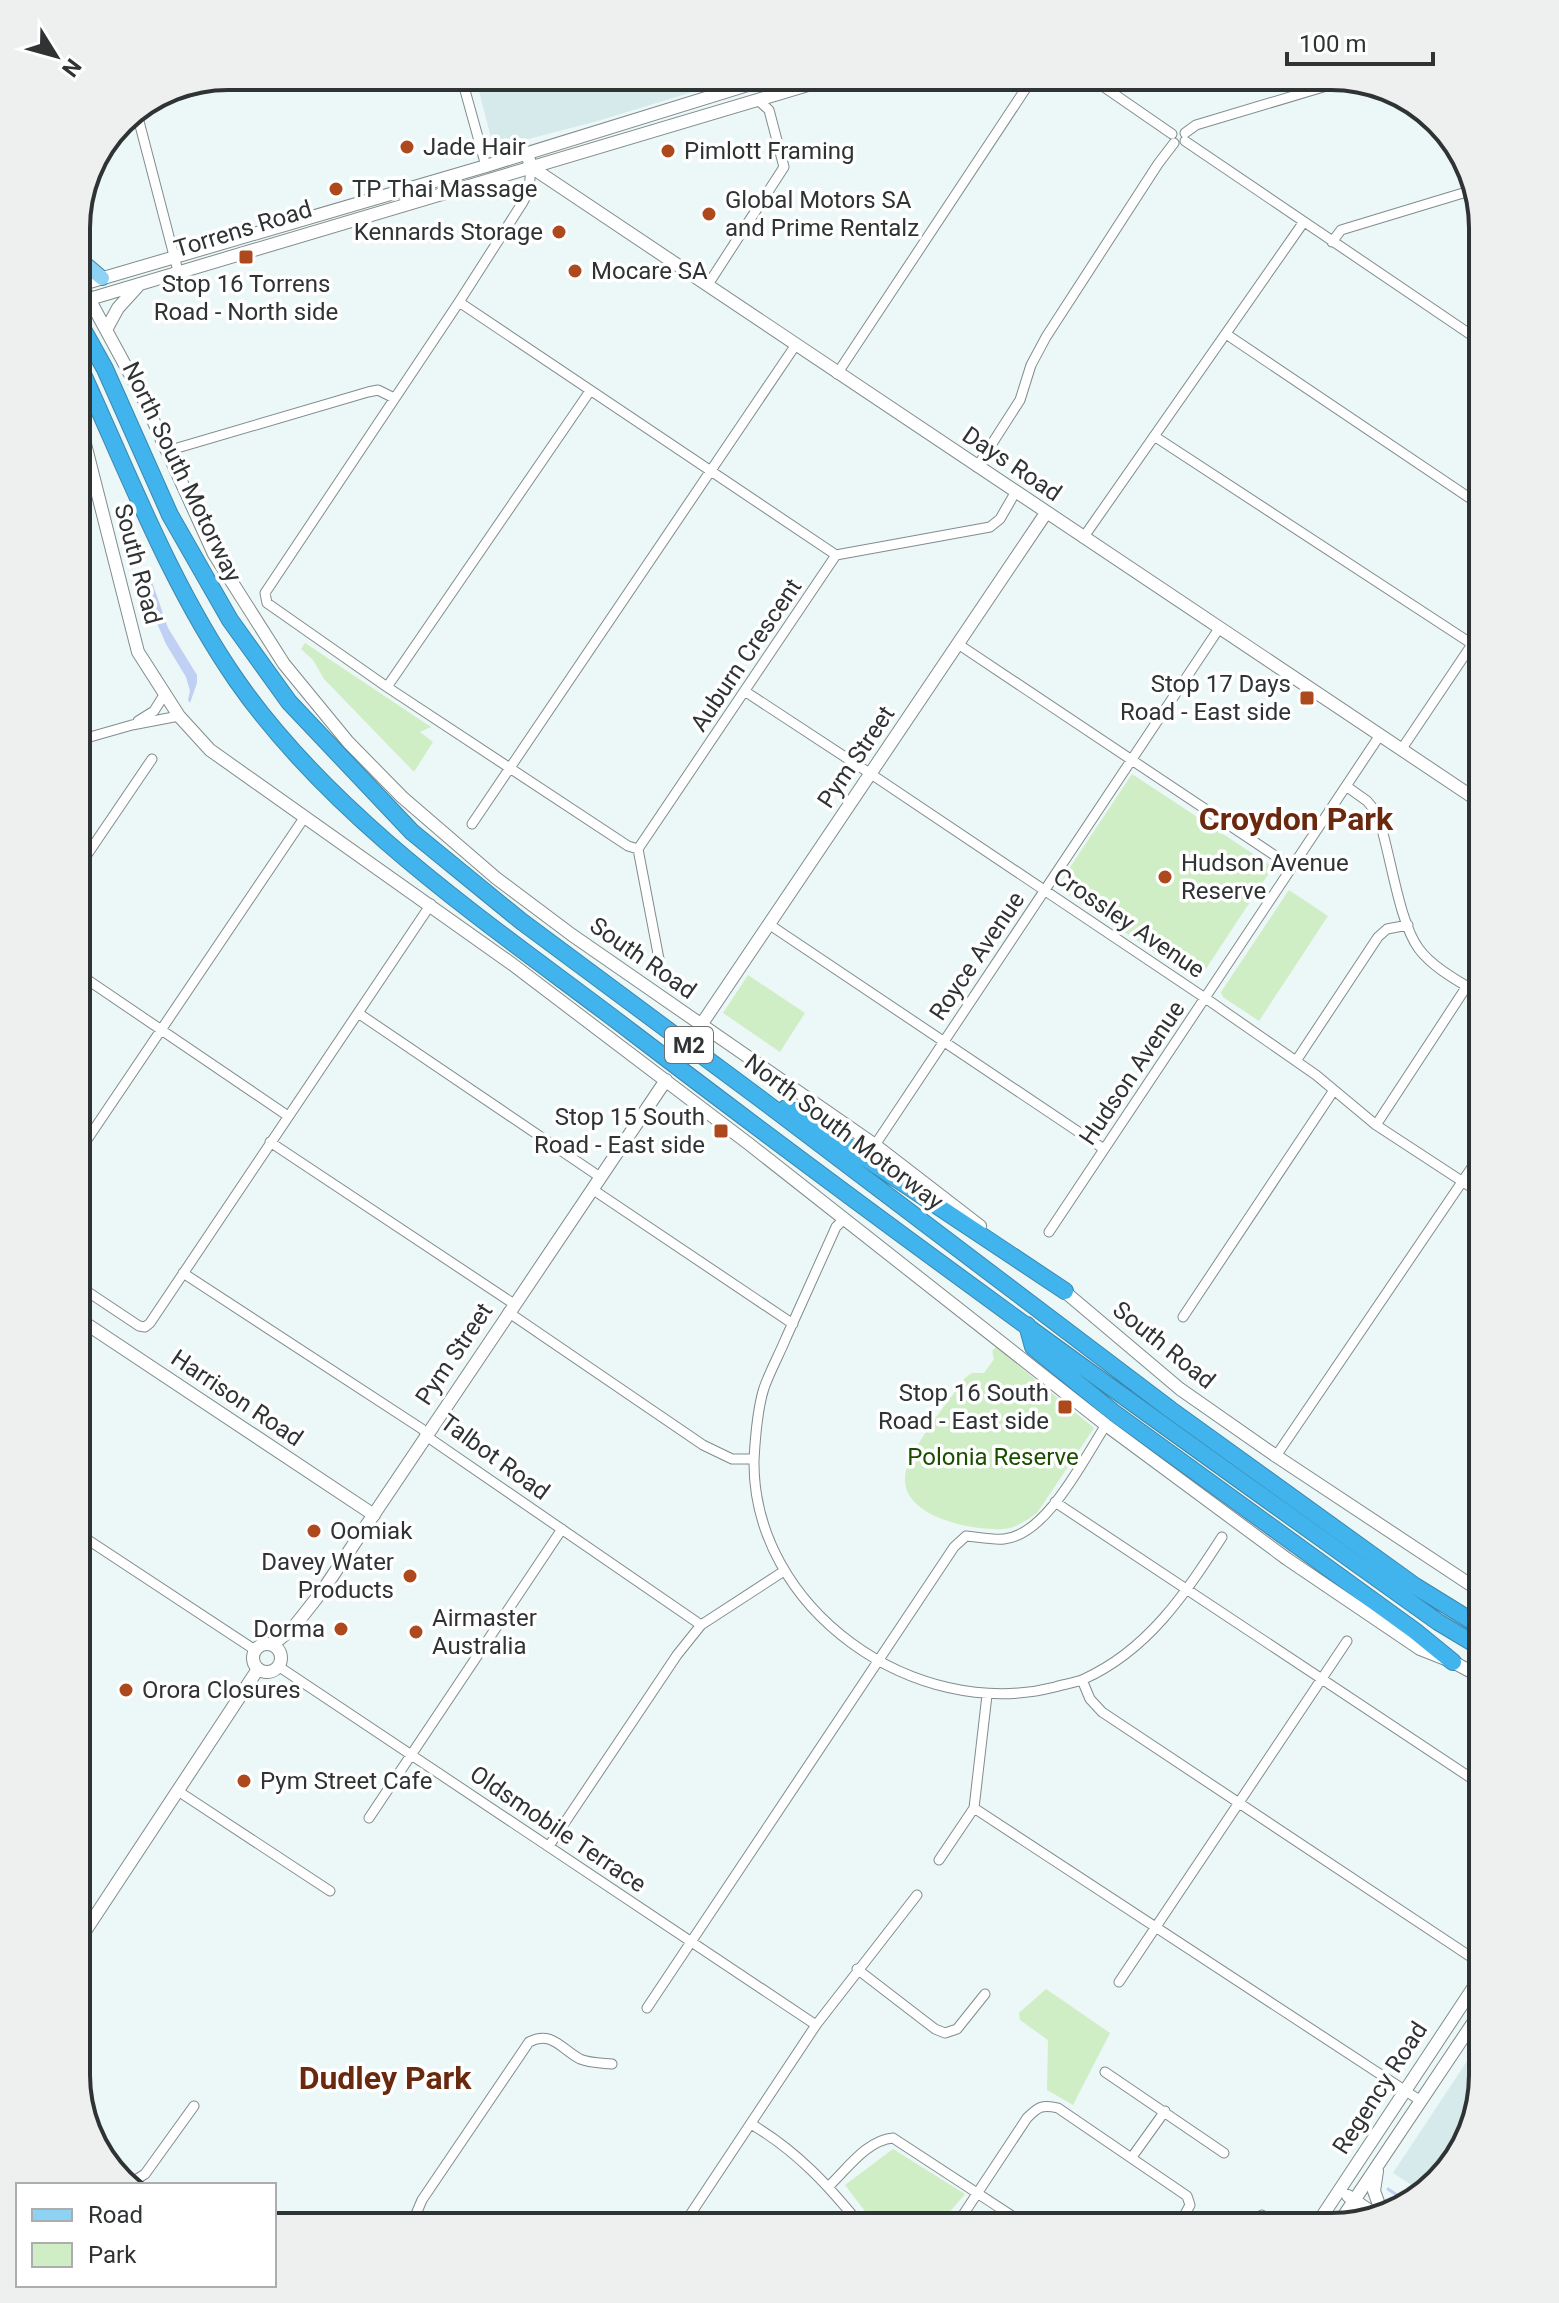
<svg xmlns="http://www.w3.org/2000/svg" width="1559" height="2303" font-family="Roboto,sans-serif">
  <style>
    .built { fill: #d6e9eb }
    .green { fill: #d0eec6 }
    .water { fill: #c0d0f4 }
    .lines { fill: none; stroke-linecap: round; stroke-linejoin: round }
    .stream { stroke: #c0d0f4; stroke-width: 3 }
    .street-casing { stroke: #828c8c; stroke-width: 11 }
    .secondary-casing { stroke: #828c8c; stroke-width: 14 }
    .primary-casing { stroke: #3b87ac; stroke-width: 16 }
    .highway-casing { stroke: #3b87ac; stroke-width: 18 }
    .street { stroke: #fff; stroke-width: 9 }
    .secondary { stroke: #fff; stroke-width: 12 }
    .primary { stroke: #8ed2f4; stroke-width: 14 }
    .highway { stroke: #42b4ed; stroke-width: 16 }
    .poi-dot { fill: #ae491d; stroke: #fff; stroke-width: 3 }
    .labels { text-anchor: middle; stroke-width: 7; stroke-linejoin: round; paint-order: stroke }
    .shield { fill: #fff; stroke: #6d7071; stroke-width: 2 }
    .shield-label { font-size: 22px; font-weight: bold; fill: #2f3334 }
    .poi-label { font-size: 24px; fill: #2f3334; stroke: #fff; text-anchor: start }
    .street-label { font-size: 24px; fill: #2f3334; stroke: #fff }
    .park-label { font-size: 24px; fill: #1b4f00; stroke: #fff }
    .district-label { font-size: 32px; font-weight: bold; fill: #6a290e; stroke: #fff }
    .rim { fill: none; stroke: #2f3334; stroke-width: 4 }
  </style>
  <rect width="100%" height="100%" fill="#ecf7f7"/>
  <path class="built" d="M475,76H745L594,122L497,147L493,145Z
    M1483,2037V2076L1462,2151L1422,2192L1393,2173Z"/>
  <path class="green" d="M305,643L431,727L420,732L433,742L414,772L324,679L313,660L301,649Z
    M1132,774L1273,867L1198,981L1057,887Z
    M1289,890L1328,916L1259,1021L1223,997L1221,992Z
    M748,975L805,1013L780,1052L723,1013Z
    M996,1347L1094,1428L1037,1513C1027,1520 1016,1528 1004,1529C973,1531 903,1517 905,1478C906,1452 949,1401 965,1378L972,1373H984L994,1359L992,1351Z
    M1046,1989L1110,2033L1073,2105L1047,2090L1048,2040L1020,2020L1019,2013Z
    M893,2149L965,2194L937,2227H877L845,2185Z"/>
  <path class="water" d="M151,579L168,628L197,675V683L190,703L188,700L190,691L186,677L166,644L139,582Z"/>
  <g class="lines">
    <path class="stream" d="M1388,2189L1410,2204"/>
    <g class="street-casing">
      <path id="street" d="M461,76L486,166
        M785,76L789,91
        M1088,76L1172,134
        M148,102L254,76
        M136,110L178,271
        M121,121L131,118L137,110
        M1185,133L1196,125L1350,79
        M1185,141L1483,343
        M531,167L529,190L523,202L459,302L265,593L267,603L387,687L628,846L638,849
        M1332,242L1341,230L1473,190
        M707,286L784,167L769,110L758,100
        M459,302L836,555
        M1226,334L1483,507
        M837,374L1034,76
        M1154,436L1472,644
        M167,451L368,392L378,390L394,398
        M977,467L1020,400L1031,365L1046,337L1158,164L1174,143
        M76,478L91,473
        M1083,538L1303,223
        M958,644L1292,867
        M387,687L590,391
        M746,692L871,774L1211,1002L1316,1075L1376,1125L1483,1195
        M138,721L154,711L164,695
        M76,741L132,725L179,716
        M1401,750L1483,628
        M1346,786L1367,801L1377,813C1390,849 1398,921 1419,949C1434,969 1462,983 1483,996
        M472,824L795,346
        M76,871L152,759
        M770,925L1104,1149
        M659,959L638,849L836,555L990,527L1000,519L1015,493
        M76,972L288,1116
        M358,1013L600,1177
        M1296,1061L1378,937L1387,929L1408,925
        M1376,1125L1467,986
        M270,1142L514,1304
        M875,1145L1218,630
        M76,1156L304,818
        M592,1189L793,1324
        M844,1219L836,1227C819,1264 803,1301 786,1338C779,1355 770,1371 764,1388C758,1407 755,1441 754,1460C752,1609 915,1723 1055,1687C1065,1684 1075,1683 1084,1679C1148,1650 1185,1594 1222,1537
        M1049,1232L1380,735
        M183,1273L422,1429L432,1440L701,1625
        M76,1284L139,1326L145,1327L150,1323L431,904
        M508,1312L703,1445L732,1459H754
        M1183,1317L1334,1090
        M1276,1456L1483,1151
        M1055,1502L1483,1786
        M76,1532L255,1650
        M278,1666L816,2025
        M1082,1680L1090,1699L1102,1712L1483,1965
        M178,1791L330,1891
        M974,1808L1421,2101
        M369,1818L562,1529
        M549,1846L677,1655L701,1625L784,1571
        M939,1860L974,1808L987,1695
        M857,1969L935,2029L945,2033L957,2029L985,1994
        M1119,1982L1347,1641
        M647,2008L954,1547L966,1536C978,1537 992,1540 1004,1539C1047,1535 1084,1458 1106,1425
        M1105,2072L1224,2153
        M751,2124C797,2151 829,2186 862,2227
        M1132,2157L1165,2111
        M129,2184L145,2174L194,2106
        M829,2186C847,2169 867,2140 893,2138L1029,2227
        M419,2227L416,2214L422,2200L529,2042C552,2030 561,2049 580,2059C589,2063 602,2063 612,2064
        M682,2227L816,2025L917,1895
        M955,2227L1027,2118C1038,2107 1042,2104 1058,2108L1187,2196L1190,2205L1178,2227
        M1241,2227L1262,2215"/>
    </g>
    <g class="secondary-casing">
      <path id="secondary" d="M527,153L531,167L1483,804
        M81,284L143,398L214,554L284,664L348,742L402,797L496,878L572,935L875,1145L980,1226
        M76,286L486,166L777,76
        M76,303L838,76
        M106,330L118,308L138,286
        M76,422L85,444L138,652L179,716L210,750L512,964L749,1144L1106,1425L1287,1559L1420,1649L1453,1662L1483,1678
        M701,1025L1046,513
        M1058,1286L1180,1389L1276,1456L1483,1593
        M76,1317L374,1515
        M253 1658a14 14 0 1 1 28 0a14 14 0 1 1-28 0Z
        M272,1645L293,1628L323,1590L666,1080
        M76,1945L258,1669
        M1377,2171L1374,2191L1382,2213
        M1348,2196L1376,2215
        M1337,2226L1483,2008
        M1315,2227L1483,1973"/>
    </g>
    <g class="primary-casing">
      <path id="primary" d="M76,256L102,278
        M76,275L81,284"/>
    </g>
    <g class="highway-casing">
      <path id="highway" d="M76,317L105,369L170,515L230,620L289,702L412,832L521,921L758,1097L1171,1410L1415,1586L1483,1628
        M76,359C126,467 169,583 237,681C336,823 497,929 633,1033C897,1235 1168,1429 1438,1622L1483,1649
        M786,1108L799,1114L1065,1291
        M1027,1325L1033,1347L1113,1412L1415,1631L1453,1662"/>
    </g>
    <use href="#street" class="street"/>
    <use href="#secondary" class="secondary"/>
    <use href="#primary" class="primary"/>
    <use href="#highway" class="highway"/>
  </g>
  <g class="poi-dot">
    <circle cx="407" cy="147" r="8"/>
    <circle cx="668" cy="151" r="8"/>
    <circle cx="336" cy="189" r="8"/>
    <circle cx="709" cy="214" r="8"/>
    <circle cx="559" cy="232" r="8"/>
    <rect x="238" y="249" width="16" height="16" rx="4"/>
    <circle cx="575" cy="271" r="8"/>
    <rect x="1299" y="690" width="16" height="16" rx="4"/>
    <circle cx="1165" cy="877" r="8"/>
    <rect x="713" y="1123" width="16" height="16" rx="4"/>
    <rect x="1057" y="1399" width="16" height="16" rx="4"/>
    <circle cx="314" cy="1531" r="8"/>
    <circle cx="410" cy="1576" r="8"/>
    <circle cx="341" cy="1629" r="8"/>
    <circle cx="416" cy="1632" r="8"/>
    <circle cx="126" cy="1690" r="8"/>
    <circle cx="244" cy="1781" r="8"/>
  </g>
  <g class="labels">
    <rect class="shield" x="665" y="1027" width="48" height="36" rx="6"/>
    <g class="shield-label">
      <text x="689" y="1053">M2</text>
    </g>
    <g class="poi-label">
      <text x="423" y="155">Jade Hair</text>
      <text x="684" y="159">Pimlott Framing</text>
      <text x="352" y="197">TP Thai Massage</text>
      <text x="725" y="208">Global Motors SA<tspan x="725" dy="28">and Prime Rentalz</tspan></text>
      <text x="543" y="240" text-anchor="end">Kennards Storage</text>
      <text x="591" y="279">Mocare SA</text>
      <text x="246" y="292" text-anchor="middle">Stop 16 Torrens<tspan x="246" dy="28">Road - North side</tspan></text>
      <text x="1291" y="692" text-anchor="end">Stop 17 Days<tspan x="1291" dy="28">Road - East side</tspan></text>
      <text x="1181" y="871">Hudson Avenue<tspan x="1181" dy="28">Reserve</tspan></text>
      <text x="705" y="1125" text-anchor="end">Stop 15 South<tspan x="705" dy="28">Road - East side</tspan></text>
      <text x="1049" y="1401" text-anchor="end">Stop 16 South<tspan x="1049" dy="28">Road - East side</tspan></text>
      <text x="330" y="1539">Oomiak</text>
      <text x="394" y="1570" text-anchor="end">Davey Water<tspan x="394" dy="28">Products</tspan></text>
      <text x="432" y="1626">Airmaster<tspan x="432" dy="28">Australia</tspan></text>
      <text x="325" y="1637" text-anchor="end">Dorma</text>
      <text x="142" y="1698">Orora Closures</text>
      <text x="260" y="1789">Pym Street Cafe</text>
    </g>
    <g class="street-label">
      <text transform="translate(243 229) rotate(-17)" y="8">Torrens Road</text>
      <text transform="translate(1012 464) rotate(34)" y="8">Days Road</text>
      <text transform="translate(182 472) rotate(64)" y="8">North South Motorway</text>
      <text transform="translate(138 564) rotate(75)" y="8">South Road</text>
      <text transform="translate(746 655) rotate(-56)" y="8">Auburn Crescent</text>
      <text transform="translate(856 757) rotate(-56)" y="8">Pym Street</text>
      <text transform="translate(1129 923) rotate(34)" y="8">Crossley Avenue</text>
      <text transform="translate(977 956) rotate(-56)" y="8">Royce Avenue</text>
      <text transform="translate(643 958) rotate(35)" y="8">South Road</text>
      <text transform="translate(1132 1073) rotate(-56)" y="8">Hudson Avenue</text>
      <text transform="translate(844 1132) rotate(37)" y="8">North South Motorway</text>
      <text transform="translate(1164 1345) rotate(39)" y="8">South Road</text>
      <text transform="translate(454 1354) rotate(-56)" y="8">Pym Street</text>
      <text transform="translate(237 1398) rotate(34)" y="8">Harrison Road</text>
      <text transform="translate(495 1457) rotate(36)" y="8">Talbot Road</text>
      <text transform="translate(558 1829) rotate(34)" y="8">Oldsmobile Terrace</text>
      <text transform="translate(1380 2088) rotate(-57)" y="8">Regency Road</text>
    </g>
    <g class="park-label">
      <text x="993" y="1465">Polonia Reserve</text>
    </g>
    <g class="district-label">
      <text x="1296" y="830">Croydon Park</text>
      <text x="385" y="2089">Dudley Park</text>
    </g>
  </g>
  <path d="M0 0H1559V2303H0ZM228 90H1331A138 138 0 0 1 1469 228V2075A138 138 0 0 1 1331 2213H228A138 138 0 0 1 90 2075V228A138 138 0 0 1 228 90Z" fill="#eeefef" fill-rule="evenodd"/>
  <path class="rim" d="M228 90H1331A138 138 0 0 1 1469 228V2075A138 138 0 0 1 1331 2213H228A138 138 0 0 1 90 2075V228A138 138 0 0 1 228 90Z"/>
  <rect x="16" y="2183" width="260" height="104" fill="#ffffff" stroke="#acadae" stroke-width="2"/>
  <rect x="32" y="2209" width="40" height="12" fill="#8ed2f4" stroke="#acadae" stroke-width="2"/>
  <text x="88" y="2223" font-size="24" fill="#2f3334">Road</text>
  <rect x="32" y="2243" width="40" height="24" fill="#d0eec6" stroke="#acadae" stroke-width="2"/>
  <text x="88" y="2263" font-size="24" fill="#2f3334">Park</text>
  <g transform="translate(56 56) rotate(127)" stroke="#ffffff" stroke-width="6" paint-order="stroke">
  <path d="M0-6L14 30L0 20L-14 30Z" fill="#2f3334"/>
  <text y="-12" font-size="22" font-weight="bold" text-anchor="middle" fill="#2f3334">N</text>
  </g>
  <path d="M1287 52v12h146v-12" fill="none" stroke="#2f3334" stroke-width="4"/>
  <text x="1299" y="52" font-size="24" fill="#2f3334" stroke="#ffffff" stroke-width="6" paint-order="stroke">100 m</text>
</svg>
